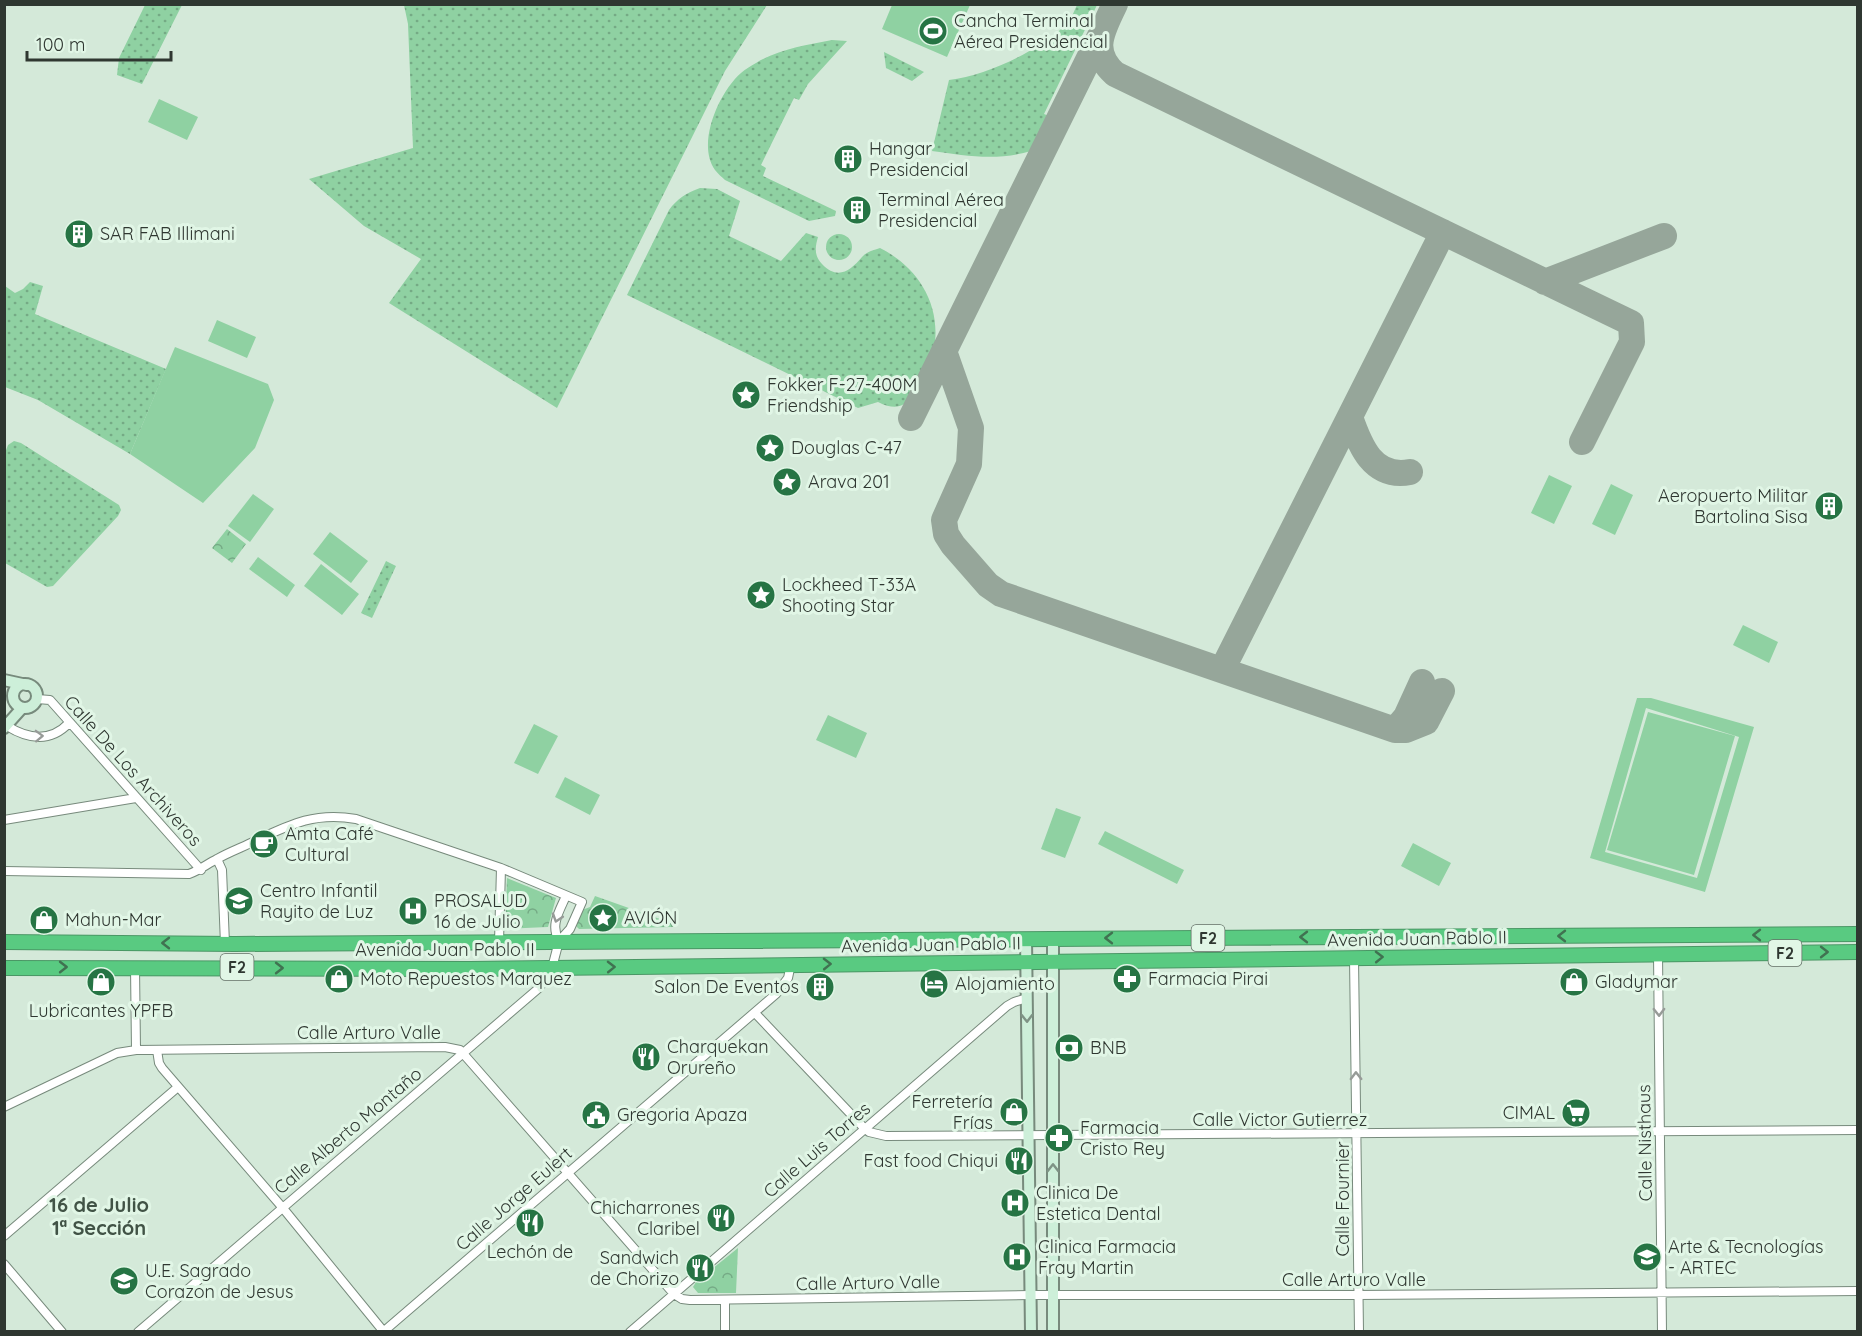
<svg xmlns="http://www.w3.org/2000/svg" width="1862" height="1336" font-family="Quicksand,sans-serif">
  <style>
    .grass { fill: url(#grass-dots) }
    .park { fill: url(#park-crowns) }
    .pitch { fill: #8fd1a2; fill-rule: evenodd }
    .lines { fill: none; stroke-linecap: round; stroke-linejoin: round }
    .taxiway { stroke: #96a69a; stroke-width: 26 }
    .street-casing { stroke: #778a7c; stroke-width: 10 }
    .secondary-casing { stroke: #778a7c; stroke-width: 14 }
    .highway-casing { stroke: #4a9765; stroke-width: 16 }
    .street { stroke: #fff; stroke-width: 8 }
    .secondary { stroke: #cdefd9; stroke-width: 10 }
    .highway { stroke: #59ca81; stroke-width: 14 }
    .oneway { stroke: #979b98 }
    .oneway2 { stroke: #407251 }
    .oneway3 { stroke: #7e9385 }
    .labels { text-anchor: middle; stroke-width: 6; stroke-linejoin: round; paint-order: stroke }
    .shield { fill: #e1f6e6; stroke: #647067; stroke-width: 1.5 }
    .shield-label { font-size: 16px; font-weight: bold; fill: #2f3731 }
    .poi-label { font-size: 18px; fill: #2f3731; stroke: #e1f6e6; text-anchor: start }
    .street-label { font-size: 18px; fill: #2f3731; stroke: #e1f6e6 }
    .neighbourhood-label { font-size: 20px; font-weight: bold; fill: #415346; stroke: #e1f6e6 }
  </style>
  <defs>
    <pattern id="grass-dots" width="8" height="8" patternUnits="userSpaceOnUse" patternTransform="scale(1.5)"><rect width="8" height="8" fill="#8fd1a2"/><path d="M2 2h.1M6 6h.1" fill="none" stroke="#75aa85" stroke-width="1.8" stroke-linecap="round"/></pattern>
    <pattern id="park-crowns" width="20" height="18" patternUnits="userSpaceOnUse" patternTransform="scale(1.5)"><rect width="20" height="18" fill="#8fd1a2"/><path d="M2 6a3 3 0 1 1 6 0M12 15a3 3 0 1 1 6 0" fill="none" stroke="#75aa85"/></pattern>
  </defs>
  <rect width="100%" height="100%" fill="#d4e9d9"/>
  <path class="grass" d="M145,5H182L142,84L117,75L119,58Z
    M404,5H767L725,71L557,408L389,303L421,259L364,226L309,179L413,148L408,24Z
    M1077,5H1097L1044,114L1049,116L1031,151C998,161 966,156 932,151L949,80C988,75 1036,52 1066,25C1071,20 1074,11 1077,5Z
    M832,40L847,41L808,84L799,100L794,98L761,165L766,168L763,176L836,211L835,216L809,221L725,180C722,177 718,174 715,170C696,144 719,92 741,73C745,69 751,66 756,63C779,49 806,45 832,40Z
    M884,52L924,72L912,81L886,68Z
    M700,188L717,189L740,201L729,236L781,261L806,233L818,237C815,247 814,256 822,264C838,281 851,270 862,257C866,252 874,250 880,248C918,267 942,305 934,349C933,357 927,366 923,374C912,397 906,416 878,402L858,408L627,295L669,210C677,199 686,193 700,188Z
    M826 247a13 13 0 1 1 26 0a13 13 0 1 1-26 0Z
    M30,282L43,286L35,314L166,369L130,454L38,400L5,387V286L15,293L23,289Z
    M14,441L21,443L119,505L121,510L118,516L53,586L47,587L5,563V453L8,445Z
    M386,561L396,566L372,618L361,613Z"/>
  <path class="park" d="M227,529L246,544L232,563L212,548Z
    M507,878L556,898L548,927L505,929Z
    M595,896L674,924L673,927L579,929L576,926L582,910L590,907Z
    M738,1248L736,1293H698L693,1287L696,1282Z"/>
  <path class="pitch" d="M892,5V4L970,5L947,57L882,29Z
    M159,99L198,117L187,140L148,122Z
    M217,320L256,337L247,358L208,341Z
    M175,347L268,384L274,400L255,448L203,503L130,454Z
    M1549,475L1572,486L1554,524L1531,513Z
    M1611,484L1633,495L1615,535L1592,524Z
    M253,494L274,509L250,542L228,526Z
    M330,532L368,561L351,583L313,554Z
    M258,557L295,585L287,597L249,569Z
    M321,564L359,594L342,615L304,586Z
    M1743,625L1778,642L1769,663L1733,645Z
    M1637,698H1651L1754,727L1705,892L1590,858ZM1646,708L1739,737L1697,878L1605,852Z
    M1648,712L1735,736L1694,875L1607,850Z
    M828,715L867,733L856,758L816,740Z
    M534,724L558,736L538,774L514,763Z
    M565,777L600,795L590,815L555,797Z
    M1056,808L1081,817L1065,858L1041,849Z
    M1105,831L1184,870L1177,884L1098,844Z
    M1413,843L1451,863L1439,886L1401,866Z"/>
  <g class="lines">
    <path class="taxiway" d="M1115,4C1103,30 1089,51 1115,74L1631,323L1632,342L1582,442
      M1545,282L1664,236
      M944,351L971,428L969,464L944,520L946,534L953,545L988,585L1001,594L1395,730H1406L1426,722L1442,691
      M1350,417C1360,446 1373,479 1410,472
      M911,418L1100,36
      M1222,670L1443,232
      M1395,730L1406,717L1422,682"/>
    <g class="street-casing">
      <path id="street" d="M37,699L50,700L201,870
        M7,726C28,739 50,743 69,723
        M4,820L136,798
        M217,859L222,870L225,944
        M4,871L189,874C200,870 207,864 217,859C229,852 243,847 255,841C291,824 315,812 356,819L501,868L582,902L570,929L559,941
        M559,941C550,925 559,912 566,896
        M499,942L501,868
        M1658,954L1662,1332
        M1354,958L1359,1332
        M135,967L136,1050
        M755,1013L864,1128L869,1132L886,1136L1858,1130
        M157,1050L159,1063L162,1068L282,1207L384,1332
        M4,1107L117,1053L136,1050L445,1047L460,1050L674,1294L682,1299L690,1300L1030,1295H1358L1858,1291
        M4,1236L178,1087
        M4,1264L62,1332
        M725,1301V1332
        M138,1332L539,988L552,968L559,941
        M383,1332L776,994L788,978L791,964
        M630,1332L1007,1006L1014,1002L1027,998"/>
    </g>
    <g class="secondary-casing">
      <path id="secondary" d="M4,680L27,685
        M13 696a12 12 0 1 1 24 0a12 12 0 1 1-24 0Z
        M4,728L22,708
        M1026,939L1031,1332
        M1053,939V1332"/>
    </g>
    <g class="highway-casing">
      <path id="highway" d="M4,942L235,944L1858,934
        M4,968L470,969L1858,952"/>
    </g>
    <use href="#street" class="street"/>
    <use href="#secondary" class="secondary"/>
    <use href="#highway" class="highway"/>
  </g>
  <defs><path id="oneway-chevron" d="M-2-3.5L2.5 0L-2 3.5" fill="none" stroke-width="1.6" stroke-linecap="round" stroke-linejoin="round" transform="scale(1.5)"/></defs>
  <g class="oneway">
    <use href="#oneway-chevron" transform="translate(39 736) rotate(-2)"/>
    <use href="#oneway-chevron" transform="translate(557 918) rotate(108)"/>
    <use href="#oneway-chevron" transform="translate(1659 1012) rotate(89)"/>
    <use href="#oneway-chevron" transform="translate(1356 1076) rotate(-91)"/>
  </g>
  <g class="oneway2">
    <use href="#oneway-chevron" transform="translate(1757 935) rotate(180)"/>
    <use href="#oneway-chevron" transform="translate(1562 936) rotate(180)"/>
    <use href="#oneway-chevron" transform="translate(1304 937) rotate(180)"/>
    <use href="#oneway-chevron" transform="translate(1109 938) rotate(180)"/>
    <use href="#oneway-chevron" transform="translate(166 943) rotate(-180)"/>
    <use href="#oneway-chevron" transform="translate(1824 952)"/>
    <use href="#oneway-chevron" transform="translate(1379 957) rotate(-1)"/>
    <use href="#oneway-chevron" transform="translate(827 964) rotate(-1)"/>
    <use href="#oneway-chevron" transform="translate(63 967)"/>
    <use href="#oneway-chevron" transform="translate(611 967) rotate(-1)"/>
    <use href="#oneway-chevron" transform="translate(279 968)"/>
  </g>
  <g class="oneway3">
    <use href="#oneway-chevron" transform="translate(1027 1018) rotate(89)"/>
    <use href="#oneway-chevron" transform="translate(1053 1168) rotate(-90)"/>
  </g>
  <defs>
    <g id="stadium-disc" transform="scale(1.5)"><circle r="9.5" fill="#267444" stroke="#e1f6e6"/><path d="M0-5a6.5 5 0 1 0 0 10a6.5 5 0 1 0 0-10ZM-3.5-1.8h7v3.6h-7Z" fill="#fff"/></g>
    <g id="building-disc" transform="scale(1.5)"><circle r="9.5" fill="#267444" stroke="#e1f6e6"/><path d="M-4-6H4V6H1V3H-1V6H-4ZM-2.5-4.3h1.7v1.8h-1.7ZM.8-4.3h1.7v1.8H.8ZM-2.5-1h1.7V.8h-1.7ZM.8-1h1.7V.8H.8Z" fill="#fff"/></g>
    <g id="sight-disc" transform="scale(1.5)"><circle r="9.5" fill="#267444" stroke="#e1f6e6"/><path d="M0-6L1.8-2.2L6-1.7L2.9 1.2L3.7 5.4L0 3.3L-3.7 5.4L-2.9 1.2L-6-1.7L-1.8-2.2Z" fill="#fff"/></g>
    <g id="cafe-disc" transform="scale(1.5)"><circle r="9.5" fill="#267444" stroke="#e1f6e6"/><path d="M-5.5-4.5H6V0H3Q3 3.5 0 3.5H-2.5Q-5.5 3.5-5.5 0ZM3-3.2v2h1.7v-2ZM-6 4.5H4V6H-6Z" fill="#fff"/></g>
    <g id="school-disc" transform="scale(1.5)"><circle r="9.5" fill="#267444" stroke="#e1f6e6"/><path d="M0-5L7-2L0 1L-7-2ZM-4 1L0 2.5L4 1V4Q0 6-4 4Z" fill="#fff"/></g>
    <g id="hospital-disc" transform="scale(1.5)"><circle r="9.5" fill="#267444" stroke="#e1f6e6"/><path d="M-5-5h3v3.5h4V-5h3V5h-3V1.5h-4V5h-3Z" fill="#fff"/></g>
    <g id="shop-disc" transform="scale(1.5)"><circle r="9.5" fill="#267444" stroke="#e1f6e6"/><path d="M-5-2.5h2.3a2.7 3.5 0 0 1 5.4 0H5L5.5 6h-11ZM-1.5-2.5h3a1.5 2.3 0 0 0-3 0Z" fill="#fff"/></g>
    <g id="pharmacy-disc" transform="scale(1.5)"><circle r="9.5" fill="#267444" stroke="#e1f6e6"/><path d="M-2-6h4v4h4v4h-4v4h-4v-4h-4v-4h4Z" fill="#fff"/></g>
    <g id="hotel-disc" transform="scale(1.5)"><circle r="9.5" fill="#267444" stroke="#e1f6e6"/><path d="M-6-4.5h1.5V1H6V5H4.5V3h-9V5H-6ZM-4 0a1.8 1.8 0 1 1 3.6 0ZM.5 0V-2.5h3Q6-2.5 6 0Z" fill="#fff"/></g>
    <g id="bank-disc" transform="scale(1.5)"><circle r="9.5" fill="#267444" stroke="#e1f6e6"/><path d="M-6-4H6V4H-6ZM0-2.3a2.3 2.3 0 1 0 0 4.6a2.3 2.3 0 1 0 0-4.6Z" fill="#fff"/></g>
    <g id="restaurant-disc" transform="scale(1.5)"><circle r="9.5" fill="#267444" stroke="#e1f6e6"/><path d="M-5-6h1v4h1v-4h1v4h1v-4h1v5L-1.5 .5V6h-2V.5L-5-1ZM5-6V6H3V1.5H1.5Q1.5-4 5-6Z" fill="#fff"/></g>
    <g id="supermarket-disc" transform="scale(1.5)"><circle r="9.5" fill="#267444" stroke="#e1f6e6"/><path d="M-6-5.5h2.5l.6 2H6L4.5 2H-2.5L-4.4-4H-6ZM-1.5 3.2a1.3 1.3 0 1 0 .1 0ZM3 3.2a1.3 1.3 0 1 0 .1 0Z" fill="#fff"/></g>
    <g id="civic-disc" transform="scale(1.5)"><circle r="9.5" fill="#267444" stroke="#e1f6e6"/><path d="M-.6-6.5H3V-4.5H.6V-3L4-1V1h2V6H-6V1h2V-1L-.6-3ZM-1.2 2.5V6h2.4V2.5Z" fill="#fff"/></g>
    <g id="university-disc" transform="scale(1.5)"><circle r="9.5" fill="#267444" stroke="#e1f6e6"/><path d="M0-5L7-2L0 1L-7-2ZM-4 1L0 2.5L4 1V4Q0 6-4 4Z" fill="#fff"/></g>
  </defs>
  <g fill-rule="evenodd">
    <use href="#stadium-disc" x="933" y="31"/>
    <use href="#building-disc" x="848" y="159"/>
    <use href="#building-disc" x="857" y="210"/>
    <use href="#building-disc" x="79" y="234"/>
    <use href="#sight-disc" x="746" y="395"/>
    <use href="#sight-disc" x="770" y="448"/>
    <use href="#sight-disc" x="787" y="482"/>
    <use href="#building-disc" x="1829" y="506"/>
    <use href="#sight-disc" x="761" y="595"/>
    <use href="#cafe-disc" x="264" y="844"/>
    <use href="#school-disc" x="239" y="901"/>
    <use href="#hospital-disc" x="413" y="911"/>
    <use href="#sight-disc" x="603" y="918"/>
    <use href="#shop-disc" x="44" y="920"/>
    <use href="#shop-disc" x="339" y="979"/>
    <use href="#pharmacy-disc" x="1127" y="979"/>
    <use href="#shop-disc" x="101" y="982"/>
    <use href="#shop-disc" x="1574" y="982"/>
    <use href="#hotel-disc" x="934" y="984"/>
    <use href="#building-disc" x="820" y="987"/>
    <use href="#bank-disc" x="1069" y="1048"/>
    <use href="#restaurant-disc" x="646" y="1057"/>
    <use href="#shop-disc" x="1014" y="1112"/>
    <use href="#supermarket-disc" x="1576" y="1113"/>
    <use href="#civic-disc" x="596" y="1115"/>
    <use href="#pharmacy-disc" x="1059" y="1138"/>
    <use href="#restaurant-disc" x="1019" y="1161"/>
    <use href="#hospital-disc" x="1015" y="1203"/>
    <use href="#restaurant-disc" x="721" y="1218"/>
    <use href="#restaurant-disc" x="530" y="1223"/>
    <use href="#hospital-disc" x="1017" y="1257"/>
    <use href="#university-disc" x="1647" y="1257"/>
    <use href="#restaurant-disc" x="700" y="1268"/>
    <use href="#school-disc" x="124" y="1281"/>
  </g>
  <g class="labels">
    <g class="shield">
      <rect x="1191.5" y="925" width="33" height="26" rx="4.5"/>
      <rect x="1768.5" y="940" width="33" height="26" rx="4.5"/>
      <rect x="220.5" y="954" width="33" height="26" rx="4.5"/>
    </g>
    <g class="shield-label">
      <text x="1208" y="944">F2</text>
      <text x="1785" y="959">F2</text>
      <text x="237" y="973">F2</text>
    </g>
    <g class="poi-label">
      <text x="954" y="27">Cancha Terminal<tspan x="954" dy="21">Aérea Presidencial</tspan></text>
      <text x="869" y="155">Hangar<tspan x="869" dy="21">Presidencial</tspan></text>
      <text x="878" y="206">Terminal Aérea<tspan x="878" dy="21">Presidencial</tspan></text>
      <text x="100" y="240">SAR FAB Illimani</text>
      <text x="767" y="391">Fokker F-27-400M<tspan x="767" dy="21">Friendship</tspan></text>
      <text x="791" y="454">Douglas C-47</text>
      <text x="808" y="488">Arava 201</text>
      <text x="1808" y="502" text-anchor="end">Aeropuerto Militar<tspan x="1808" dy="21">Bartolina Sisa</tspan></text>
      <text x="782" y="591">Lockheed T-33A<tspan x="782" dy="21">Shooting Star</tspan></text>
      <text x="285" y="840">Amta Café<tspan x="285" dy="21">Cultural</tspan></text>
      <text x="260" y="897">Centro Infantil<tspan x="260" dy="21">Rayito de Luz</tspan></text>
      <text x="434" y="907">PROSALUD<tspan x="434" dy="21">16 de Julio</tspan></text>
      <text x="624" y="924">AVIÓN</text>
      <text x="65" y="926">Mahun-Mar</text>
      <text x="360" y="985">Moto Repuestos Marquez</text>
      <text x="1148" y="985">Farmacia Pirai</text>
      <text x="1595" y="988">Gladymar</text>
      <text x="955" y="990">Alojamiento</text>
      <text x="799" y="993" text-anchor="end">Salon De Eventos</text>
      <text x="101" y="1017" text-anchor="middle">Lubricantes YPFB</text>
      <text x="667" y="1053">Charquekan<tspan x="667" dy="21">Orureño</tspan></text>
      <text x="1090" y="1054">BNB</text>
      <text x="993" y="1108" text-anchor="end">Ferretería<tspan x="993" dy="21">Frías</tspan></text>
      <text x="1555" y="1119" text-anchor="end">CIMAL</text>
      <text x="617" y="1121">Gregoria Apaza</text>
      <text x="1080" y="1134">Farmacia<tspan x="1080" dy="21">Cristo Rey</tspan></text>
      <text x="998" y="1167" text-anchor="end">Fast food Chiqui</text>
      <text x="1036" y="1199">Clinica De<tspan x="1036" dy="21">Estetica Dental</tspan></text>
      <text x="700" y="1214" text-anchor="end">Chicharrones<tspan x="700" dy="21">Claribel</tspan></text>
      <text x="1038" y="1253">Clinica Farmacia<tspan x="1038" dy="21">Fray Martin</tspan></text>
      <text x="1668" y="1253">Arte &amp; Tecnologías<tspan x="1668" dy="21">- ARTEC</tspan></text>
      <text x="530" y="1258" text-anchor="middle">Lechón de</text>
      <text x="679" y="1264" text-anchor="end">Sandwich<tspan x="679" dy="21">de Chorizo</tspan></text>
      <text x="145" y="1277">U.E. Sagrado<tspan x="145" dy="21">Corazon de Jesus</tspan></text>
    </g>
    <g class="street-label">
      <text transform="translate(133 771) rotate(48)" y="6">Calle De Los Archiveros</text>
      <text transform="translate(1417 939) rotate(-1)" y="6">Avenida Juan Pablo II</text>
      <text transform="translate(931 945) rotate(-1)" y="6">Avenida Juan Pablo II</text>
      <text x="445" y="956">Avenida Juan Pablo II</text>
      <text x="369" y="1039">Calle Arturo Valle</text>
      <text x="1280" y="1126">Calle Victor Gutierrez</text>
      <text transform="translate(348 1131) rotate(-40)" y="6">Calle Alberto Montaño</text>
      <text transform="translate(1645 1143) rotate(-91)" y="6">Calle Nisthaus</text>
      <text transform="translate(817 1150) rotate(-41)" y="6">Calle Luis Torres</text>
      <text transform="translate(514 1199) rotate(-41)" y="6">Calle Jorge Eulert</text>
      <text transform="translate(1343 1199) rotate(-90)" y="6">Calle Fournier</text>
      <text x="1354" y="1286">Calle Arturo Valle</text>
      <text transform="translate(868 1283) rotate(-1)" y="6">Calle Arturo Valle</text>
    </g>
    <g class="neighbourhood-label">
      <text x="99" y="1212">16 de Julio<tspan x="99" dy="23">1ª Sección</tspan></text>
    </g>
  </g>
  <rect width="1862" height="1336" fill="none" stroke="#2f3731" stroke-width="12"/>
  <path d="M27 51v9h144v-9" fill="none" stroke="#2f3731" stroke-width="3"/>
  <text x="36" y="51" font-size="18" fill="#2f3731" stroke="#e1f6e6" stroke-width="4.5" paint-order="stroke">100 m</text>
</svg>
